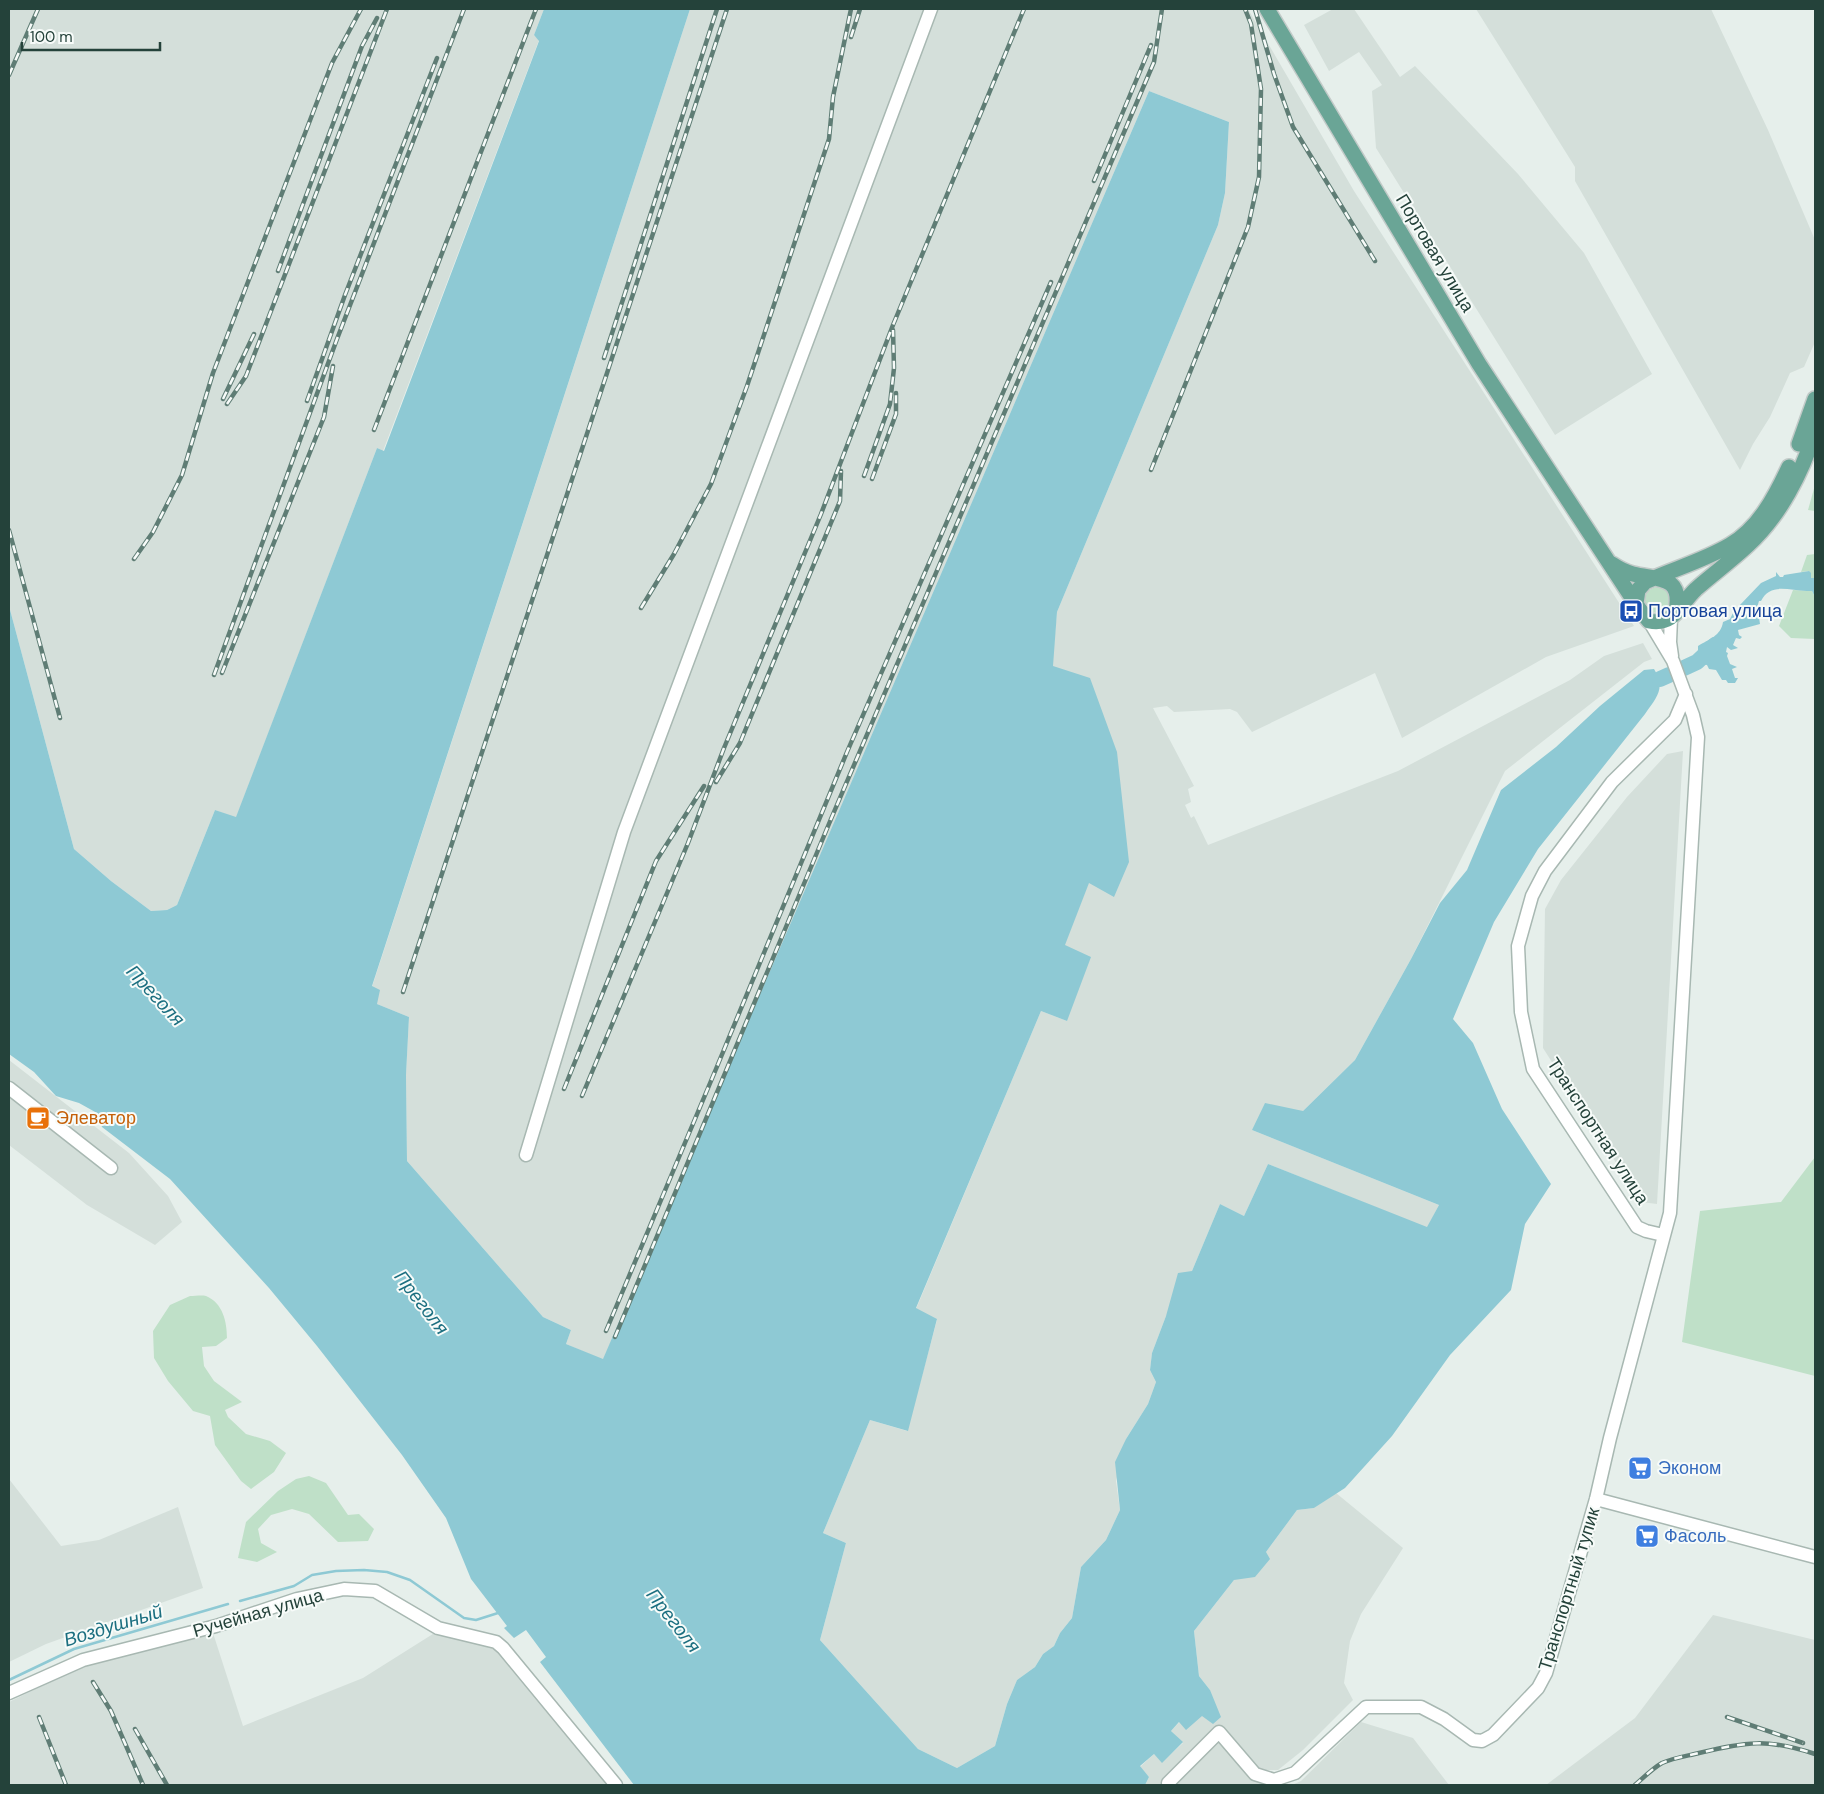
<svg xmlns="http://www.w3.org/2000/svg" width="1824" height="1794" font-family="'DM Sans',sans-serif">
  <style>
    .built { fill: #d4dfda }
    .green { fill: #bfe0c8 }
    .water { fill: #8ec9d4 }
    .lines { fill: none; stroke-linecap: round; stroke-linejoin: round }
    .stream { stroke: #8ec9d4; stroke-width: 2.5 }
    .river { stroke: #8ec9d4; stroke-width: 16 }
    .minor-casing { stroke: #a8b8b2; stroke-width: 15 }
    .major-casing { stroke: #c2cac8; stroke-width: 18 }
    .minor { stroke: #fff; stroke-width: 12 }
    .major { stroke: #6aa596; stroke-width: 15 }
    .rail-casing { stroke: #5f7d75; stroke-width: 4.5 }
    .rail { stroke: #f7fbf9; stroke-width: 2.5; stroke-dasharray: 8; stroke-linecap: butt }
    .labels { text-anchor: middle; stroke-width: 4; stroke-linejoin: round; paint-order: stroke }
    .street-label { font-size: 18px; fill: #24423a; stroke: #f7fbf9 }
    .transit-label { font-size: 18px; fill: #164399; stroke: #f7fbf9; text-anchor: start }
    .food-label { font-size: 18px; fill: #c56008; stroke: #f7fbf9; text-anchor: start }
    .shop-label { font-size: 18px; fill: #366cbe; stroke: #f7fbf9; text-anchor: start }
    .water-label { font-size: 19px; font-style: italic; fill: #1c6f80; stroke: #f7fbf9 }
  </style>
  <rect width="100%" height="100%" fill="#e6efeb"/>
  <path class="built" d="M9,9H544L534,35L539,40L383,451L377,448L236,818L215,810L177,905L167,910L151,911L111,881L74,849L9,606Z
    M690,9H1248L1354,191L1634,626L1546,657L1402,738L1375,673L1252,732L1237,712L1230,709L1174,712L1167,706L1153,708L1194,786L1188,789L1191,802L1185,805L1191,818L1194,816L1208,845L1398,771L1570,680L1604,656L1643,643L1652,659L1644,662L1505,771L1411,959L1355,1060L1303,1111L1252,1130L1439,1205L1427,1228L1268,1164L1244,1216L1220,1204L1192,1271L1166,1316L1152,1353L1150,1370L1156,1382L1148,1404L1126,1439L1116,1481L1120,1510L1106,1540L1081,1567L1072,1618L1060,1633L1054,1646L1043,1654L1035,1667L1017,1680L1007,1704L995,1746L957,1768L918,1749L820,1640L846,1543L823,1533L870,1420L907,1431L937,1320L916,1309L1041,1011L1067,1021L1064,946L1089,882L1052,666L1057,612L1218,225L1225,193L1229,122L1149,91L603,1360L566,1344L571,1330L543,1317L407,1161L406,1075L409,1017L377,1004L372,987Z
    M1333,9H1354L1400,77L1415,66L1518,174L1584,253L1652,374L1555,435L1376,148L1372,91L1382,85L1359,52L1329,71L1304,25Z
    M1476,9H1711L1768,130L1815,240V342L1804,367L1790,373L1770,417L1753,444L1740,470L1575,181V167Z
    M1683,751L1657,1204L1641,1202L1543,1048L1545,909L1561,880L1627,797L1667,754Z
    M9,1060L129,1153L168,1196L182,1222L155,1245L87,1205L9,1145Z
    M9,1479L61,1546L99,1540L178,1507L203,1588L46,1644L9,1662Z
    M1336,1493L1403,1548L1361,1614L1350,1641L1344,1683L1353,1700L1303,1750L1278,1770H1265V1785H1145L1149,1777L1140,1767L1154,1754L1162,1762L1183,1743L1171,1731L1210,1690L1199,1676L1194,1631L1234,1580L1266,1552L1297,1510L1314,1508Z
    M1713,1615L1815,1640V1785H1546L1635,1718Z
    M444,1627L498,1644L611,1785H9V1702L85,1665L213,1633L243,1726L363,1678Z
    M1361,1722L1413,1738L1449,1785H1292L1301,1781Z"/>
  <path class="green" d="M1815,485V511L1808,510Z
    M1815,554V578L1811,579L1809,571L1801,572L1807,555Z
    M1645 600a13 13 0 1 1 26 0a13 13 0 1 1-26 0Z
    M1793,590L1812,591L1815,597V639L1791,638L1779,626Z
    M1815,1157V1376L1682,1342L1700,1211L1781,1202Z
    M190,1296C195,1296 202,1295 206,1296C223,1303 227,1322 227,1338L216,1346L202,1347L204,1366L214,1381L242,1402L225,1410L228,1417L246,1434L270,1441L286,1453L274,1472L251,1489L241,1481L215,1445L210,1416L193,1411L168,1381L154,1358L153,1331L170,1305Z
    M309,1476L326,1483L348,1515L359,1514L374,1529L368,1541L338,1542L309,1514L292,1509L271,1515L258,1529L261,1543L277,1552L257,1562L238,1558L246,1522L278,1491L296,1479Z"/>
  <path class="water" d="M544,9H690L372,986L380,990L377,1004L409,1017L406,1075L407,1161L543,1317L571,1330L566,1344L603,1359L1149,91L1229,122L1225,193L1218,225L1057,612L1053,666L1090,678L1117,752L1129,862L1114,897L1089,883L1065,945L1091,957L1067,1021L1041,1011L916,1308L937,1319L908,1431L870,1420L823,1533L846,1543L820,1640L918,1749L957,1768L995,1746L1007,1704L1017,1680L1035,1667L1043,1654L1054,1646L1060,1633L1072,1618L1081,1567L1106,1540L1120,1510L1115,1462L1126,1439L1148,1404L1156,1382L1150,1370L1152,1353L1166,1316L1178,1273L1192,1271L1220,1204L1244,1216L1268,1164L1427,1227L1439,1205L1252,1130L1265,1103L1303,1111L1355,1060L1411,959L1440,903L1467,870L1501,790L1556,747L1600,706L1644,670L1654,669C1666,688 1657,697 1645,714L1538,849L1494,922L1453,1019L1473,1043L1502,1109L1551,1184L1525,1224L1511,1290L1450,1355L1392,1436L1345,1488L1314,1508L1297,1510L1266,1552L1270,1559L1255,1577L1234,1580L1194,1631L1199,1676L1210,1690L1221,1717L1213,1724L1202,1716L1186,1730L1179,1722L1171,1731L1183,1742L1162,1763L1154,1754L1140,1766L1149,1777L1145,1785H634L540,1662L546,1657L526,1630L514,1638L504,1628L507,1626L471,1579L446,1518L402,1455L317,1346L269,1288L170,1179L102,1127L97,1113L79,1103L56,1096L34,1072L9,1054V606L74,849L111,881L151,911L167,910L177,905L215,810L236,817L377,448L384,451L539,41L534,35Z
    M1809,571L1811,573V578H1815V597L1812,591H1809C1791,592 1771,581 1761,601H1759L1756,611H1758L1760,624L1738,630L1739,635L1742,637L1740,639L1736,638L1733,645L1738,648L1731,650L1727,647L1726,652L1728,653L1727,656L1730,664L1737,667L1732,669L1735,678H1738L1735,683H1728L1726,680H1722L1716,670L1709,669L1707,665L1702,664L1698,658V646C1709,639 1721,636 1723,622L1730,619L1734,611L1738,610L1739,606L1761,583L1776,576V572L1780,577H1783L1784,575Z"/>
  <g class="lines">
    <path class="stream" d="M240,1601L294,1586L312,1575L336,1571L364,1570L387,1572L410,1580L464,1618L476,1620L498,1613
      M9,1680L74,1649L228,1604"/>
    <path class="river" d="M1684,668L1697,662L1715,645
      M1660,679L1669,675"/>
    <g class="minor-casing">
      <path id="minor" d="M1671,618L1670,642L1672,656
        M9,1088L111,1168
        M526,1155L624,832L931,9
        M1663,1235L1646,1231L1637,1227L1533,1069L1521,1012L1518,946L1532,896L1545,871L1612,782L1675,720L1686,694
        M1596,1499L1815,1557
        M9,1693L83,1660L216,1626L297,1599L344,1589L375,1591L438,1628L496,1642L503,1648L616,1785
        M1168,1783L1219,1732L1255,1774L1274,1780L1295,1773L1366,1707H1421L1444,1719L1473,1740L1482,1741L1493,1735L1538,1688L1546,1673L1596,1499L1610,1438L1670,1213L1698,737L1693,715L1673,661L1649,621"/>
    </g>
    <g class="major-casing">
      <path id="major" d="M1267,9L1479,364L1640,610L1649,621C1675,626 1679,605 1696,589C1713,574 1731,561 1748,545C1780,516 1802,472 1815,432
        M1799,444L1815,399
        M1612,564C1618,568 1625,572 1633,574C1658,580 1683,575 1676,611
        M1636,603L1638,590L1645,582C1673,569 1703,561 1730,545C1759,528 1775,497 1789,467"/>
    </g>
    <use href="#minor" class="minor"/>
    <use href="#major" class="major"/>
    <g class="rail-casing">
      <path id="rail" d="M1255,9L1274,74L1293,127L1375,261
        M851,37L860,9
        M9,75L38,9
        M1094,181L1151,45
        M278,271L362,46L377,18
        M604,358L717,9
        M223,399L254,334
        M307,401L345,295L437,58
        M227,404L246,376L387,9
        M374,430L536,9
        M1151,470L1248,227L1259,177L1261,89L1251,24L1245,9
        M864,476L890,404L894,368L893,330
        M872,479L896,414V393
        M9,530L60,718
        M134,559L153,532L182,475L213,373L332,63L361,9
        M641,608L674,554L711,484L747,386L829,139L833,97L851,9
        M222,673L324,417L333,366
        M214,675L337,339L464,9
        M716,782L740,743L840,501L841,471
        M403,992L727,9
        M564,1089L656,861L704,786
        M582,1096L688,843L724,748L821,514L893,325L1024,9
        M606,1331L716,1069L847,752L1051,282
        M615,1337L831,819L1154,62L1162,9
        M93,1682L111,1711L143,1785
        M39,1717L66,1785
        M1727,1717L1803,1743
        M135,1729L167,1785
        M1635,1785C1643,1778 1653,1768 1662,1763C1673,1758 1687,1756 1699,1753C1747,1742 1767,1738 1815,1754"/>
    </g>
    <use href="#rail" class="rail"/>
  </g>
  <defs>
    <g id="bus-square" transform="scale(1.25)"><rect x="-9" y="-9" width="18" height="18" rx="4" fill="#1a4fb4" stroke="#f7fbf9"/><path d="M-5-6H5V4H4V6H2V4H-2V6H-4V4H-5ZM-3.5-4V0h7V-4ZM-3.5 1.2v1.5H-2V1.2ZM2 1.2v1.5H3.5V1.2Z" fill="#fff"/></g>
    <g id="cafe-square" transform="scale(1.25)"><rect x="-9" y="-9" width="18" height="18" rx="4" fill="#e8710a" stroke="#f7fbf9"/><path d="M-5.5-4.5H6V0H3Q3 3.5 0 3.5H-2.5Q-5.5 3.5-5.5 0ZM3-3.2v2h1.7v-2ZM-6 4.5H4V6H-6Z" fill="#fff"/></g>
    <g id="supermarket-square" transform="scale(1.25)"><rect x="-9" y="-9" width="18" height="18" rx="4" fill="#3f7fe0" stroke="#f7fbf9"/><path d="M-6-5.5h2.5l.6 2H6L4.5 2H-2.5L-4.4-4H-6ZM-1.5 3.2a1.3 1.3 0 1 0 .1 0ZM3 3.2a1.3 1.3 0 1 0 .1 0Z" fill="#fff"/></g>
  </defs>
  <g fill-rule="evenodd">
    <use href="#bus-square" x="1631" y="611"/>
    <use href="#cafe-square" x="38" y="1118"/>
    <use href="#supermarket-square" x="1640" y="1468"/>
    <use href="#supermarket-square" x="1647" y="1536"/>
  </g>
  <g class="labels">
    <g class="street-label">
      <text transform="translate(1435 253) rotate(59)" y="6">Портовая улица</text>
      <text transform="translate(1598 1131) rotate(57)" y="6">Транспортная улица</text>
      <text transform="translate(1569 1589) rotate(-73)" y="6">Транспортный тупик</text>
      <text transform="translate(258 1613) rotate(-16)" y="6">Ручейная улица</text>
    </g>
    <g class="transit-label">
      <text x="1648" y="617">Портовая улица</text>
    </g>
    <g class="food-label">
      <text x="56" y="1124">Элеватор</text>
    </g>
    <g class="shop-label">
      <text x="1658" y="1474">Эконом</text>
      <text x="1664" y="1542">Фасоль</text>
    </g>
    <g class="water-label">
      <text transform="translate(156 995) rotate(47)" y="7">Преголя</text>
      <text transform="translate(422 1302) rotate(52)" y="7">Преголя</text>
      <text transform="translate(674 1620) rotate(52)" y="7">Преголя</text>
      <text transform="translate(113 1625) rotate(-17)" y="7">Воздушный</text>
    </g>
  </g>
  <rect width="1824" height="1794" fill="none" stroke="#24423a" stroke-width="20"/>
  <path d="M22 42v8h138v-8" fill="none" stroke="#24423a" stroke-width="2.5"/>
  <text x="30" y="42" font-size="15" fill="#24423a" stroke="#f7fbf9" stroke-width="4" paint-order="stroke">100 m</text>
</svg>
